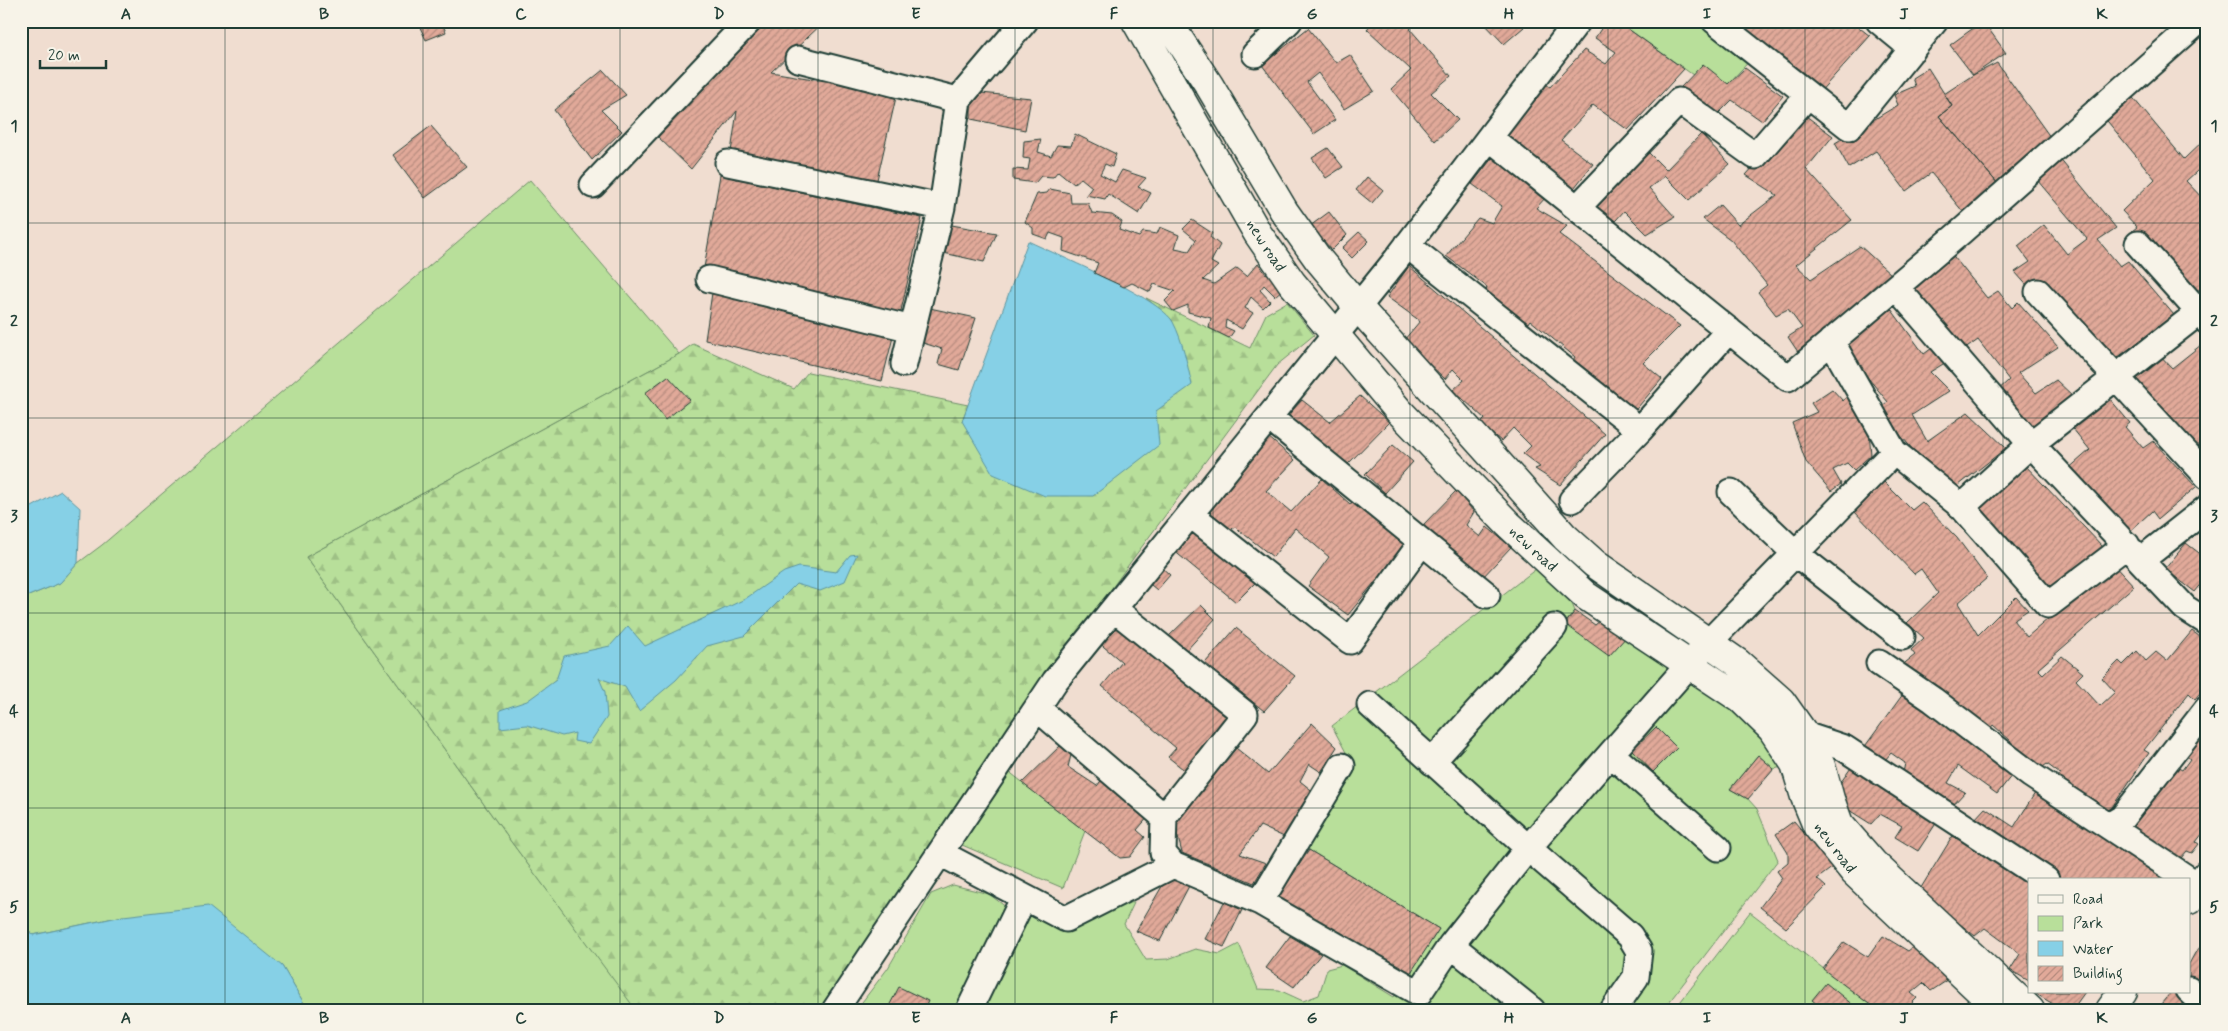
<svg xmlns="http://www.w3.org/2000/svg" width="2228" height="1031" font-family="Mynerve,sans-serif">
  <style>
    .green { fill: #b8df9a; stroke: #6c8e67 }
    .forest { fill: url(#forest-firs); stroke: #6c8e67 }
    .water { fill: #86d0e6; stroke: #5d959f }
    .building { fill: url(#building-hatch); stroke: #1f3d34 }
    .lines { fill: none; stroke-linecap: round; stroke-linejoin: round }
    .street-casing { stroke: #1f3d34; stroke-width: 29 }
    .secondary-casing { stroke: #1f3d34; stroke-width: 31 }
    .street { stroke: #f7f3e8; stroke-width: 25 }
    .secondary { stroke: #f7f3e8; stroke-width: 28 }
    .grid { fill: none; stroke: #1f3d34; stroke-width: 1; stroke-opacity: 0.55 }
    .labels { text-anchor: middle; stroke-width: 4.5; stroke-linejoin: round; paint-order: stroke }
    .street-label { font-size: 16px; fill: #1f3d34; stroke: #f7f3e8 }
    .neatline { fill: none; stroke: #1f3d34; stroke-width: 2 }
    .grid-label { font-size: 16px; text-anchor: middle; font-weight: bold; fill: #1f3d34 }
  </style>
  <defs>
    <pattern id="forest-firs" width="22" height="20" patternUnits="userSpaceOnUse" patternTransform="scale(1.25)"><rect width="22" height="20" fill="#b8df9a"/><path d="M5 1l3.5 6h-7zM16 11l3.5 6h-7z" fill="#9ec085"/></pattern>
    <pattern id="building-hatch" width="6" height="6" patternUnits="userSpaceOnUse" patternTransform="scale(1.25)"><rect width="6" height="6" fill="#e1a999"/><path d="M-1 1l2-2M0 6l6-6M5 7l2-2" fill="none" stroke="#b68b7e"/></pattern>
  </defs>
  <rect width="100%" height="100%" fill="#f0ddd0"/>
  <filter id="ink" filterUnits="userSpaceOnUse"><feTurbulence type="fractalNoise" baseFrequency=".02" numOctaves="2"/><feDisplacementMap in="SourceGraphic" scale="10" xChannelSelector="R" yChannelSelector="G"/><feConvolveMatrix kernelMatrix="1 2 1 2 8 2 1 2 1" color-interpolation-filters="sRGB"/></filter>
  <g filter="url(#ink)">
    <path class="green" d="M1617,21H1715L1756,54L1728,84L1693,75Z
      M530,180L679,354L306,557L509,839L634,1006L629,1010H308L282,966L123,916L33,935L21,925V599L60,583L78,563L102,545Z
      M1536,569L1567,592L1575,611L1565,623L1628,635L1699,677L1795,764L1774,769L1758,755L1730,789L1748,799L1757,809L1778,860L1663,1010H856L888,968L931,894L953,885L989,894L1015,914L1031,915L1118,901L1134,903L1124,924L1146,960L1168,959L1195,949L1220,954L1239,944L1258,989L1279,990L1303,1001L1319,995L1327,969L1342,965L1394,997L1439,929L1309,850L1294,844L1349,758L1332,726Z
      M1003,767L1085,831L1063,888L962,845Z
      M1750,912L1877,1010H1674Z"/>
    <path class="forest" d="M1146,298L1250,348L1266,314L1287,302L1314,335L1277,365L1132,560L985,766L831,1010H629L633,1006L509,839L306,557L679,354L693,344L794,389L808,372L968,405L962,421L1156,411L1172,320Z"/>
    <path class="water" d="M1028,241C1057,255 1160,298 1173,322C1183,341 1187,364 1192,385L1156,411L1159,445L1093,496H1045L993,474L962,421Z
      M61,491L80,508L78,563L60,583L21,599V513Z
      M857,554L845,581L820,591L796,584L744,636L707,646L676,680L639,711L625,687L599,678L605,692L607,717L589,744L574,741L575,733L562,736L527,725L500,728V710L527,701L556,680L564,656L610,646L628,626L645,646L745,599L784,572L799,567L836,572L850,555Z
      M208,906L282,966L308,1010H21V925L33,935L123,916Z"/>
    <path class="building" d="M417,21H441L446,32L426,40Z
      M761,21H825L771,72L897,93L876,184L731,152L737,111L691,169L656,135Z
      M1374,21H1418L1410,29L1451,76L1431,93L1458,120L1435,141L1391,89L1411,70L1367,29Z
      M1482,21H1518L1524,27L1504,44Z
      M1606,21H1617L1684,69L1628,130L1593,105L1561,140L1593,164L1571,192L1502,140L1543,82L1550,87L1584,50L1606,64L1616,52L1595,38Z
      M1725,21H1851L1870,36L1818,94Z
      M1983,21L2006,53L1973,75L1950,45Z
      M2158,21H2175L2166,29Z
      M1308,28L1336,63L1350,55L1374,91L1344,109L1318,73L1307,82L1335,120L1314,134L1262,65Z
      M1997,63L2053,141L1999,185L1939,116L1952,106L1944,94L1973,75Z
      M1703,64L1728,84L1745,68L1783,96L1762,121L1732,100L1718,114L1681,87Z
      M1928,68L1952,106L1939,116L1999,185L1964,213L1931,173L1906,191L1876,151L1849,168L1835,143L1898,105L1894,95L1915,86L1912,78Z
      M603,70L626,95L601,110L622,131L592,160L554,110Z
      M971,92L1031,98L1025,130L971,119Z
      M2129,93L2184,159L2207,137V162L2186,181L2207,203V283L2191,296L2132,231L2137,227L2122,211L2155,179L2103,116Z
      M1802,113L1833,136L1806,169L1852,220L1796,265L1811,279L1860,246L1891,274L1798,352L1788,337L1802,328L1788,309L1776,315L1758,292L1767,285L1731,240L1703,219L1720,205L1738,225L1777,195L1746,175Z
      M431,126L467,167L425,198L393,155Z
      M1075,134L1116,154L1112,167L1105,164L1100,174L1115,182L1122,170L1146,178L1138,187L1151,193L1139,214L1108,194L1105,199L1086,195L1092,187L1081,178L1074,184L1058,171L1053,177L1041,176L1035,183L1013,180V169L1028,170L1030,159L1023,158L1024,141L1041,139L1038,152L1051,156L1057,145L1071,146Z
      M1701,134L1730,164L1689,200L1665,176L1649,188L1675,217L1647,234L1624,211L1609,228L1584,207L1641,145L1666,170Z
      M1328,148L1343,167L1326,178L1312,158Z
      M1493,157L1547,196L1536,208L1567,226L1559,234L1680,326L1643,363L1662,379L1632,414L1569,367L1575,357L1530,320L1525,327L1485,295L1487,287L1446,256L1478,218L1492,223L1502,206L1472,184Z
      M2059,158L2116,228L2098,240L2120,266L2128,261L2174,315L2109,364L2031,290L2015,272L2030,262L2018,246L2044,225L2067,254L2087,239L2037,180Z
      M720,175L922,218L900,315L704,268Z
      M1367,177L1383,190L1372,203L1356,190Z
      M1050,189L1070,193L1071,203H1088L1092,213L1112,215L1122,222L1119,230L1139,237L1143,232L1157,234L1160,227L1179,235L1175,248L1189,251L1196,240L1183,229L1192,220L1212,233L1210,237L1220,245L1211,262L1218,266L1203,280L1214,284L1237,268L1247,276L1258,263L1266,274L1270,271L1284,288L1275,296L1264,285L1260,290L1270,301L1263,308L1251,297L1245,308L1253,313L1242,329L1226,320L1225,327L1234,331L1229,338L1209,328L1211,318L1188,312V305L1173,311L1165,301L1175,291L1154,284L1150,292L1132,283L1124,287L1094,273L1098,263L1063,251L1064,238L1050,233L1047,239L1033,234V228L1025,222L1037,194L1047,193Z
      M1329,212L1347,235L1332,250L1310,226Z
      M946,224L997,233L984,262L939,252Z
      M1359,232L1369,241L1352,258L1342,248Z
      M1950,252L1987,298L1998,291L2012,308L2018,302L2058,347L2018,373L2036,393L2056,380L2074,397L2029,434L1995,393L2009,380L1978,340L1961,352L1905,288Z
      M1409,266L1605,434L1560,485L1535,469L1540,467L1523,454L1531,446L1513,428L1501,441L1480,424L1485,419L1453,390L1464,380L1453,369L1445,379L1404,340L1420,321L1387,297Z
      M712,293L894,333L882,381L705,340Z
      M1886,302L1924,354L1936,345L1948,361L1930,372L1949,391L1912,415L1927,441L1968,412L2006,448L1949,493L1910,455L1914,451L1879,410L1888,402L1839,343Z
      M925,307L976,318L959,370L938,364L942,349L917,341Z
      M2206,341L2207,342V466L2125,379L2157,352L2172,368Z
      M668,376L690,400L665,420L645,393Z
      M1832,389L1843,401L1848,395L1869,431L1871,455L1854,470L1847,463L1833,470L1841,484L1831,491L1806,462L1792,423L1817,412L1811,403Z
      M2105,393L2130,423L2125,427L2143,448L2153,441L2196,487L2158,519L2152,511L2128,533L2067,470L2090,450L2069,424Z
      M1360,396L1389,422L1348,464L1288,415L1302,400L1330,422Z
      M1267,436L1295,460L1266,491L1291,512L1322,479L1350,504L1354,501L1410,546L1379,586L1374,583L1348,615L1308,586L1329,557L1295,528L1273,557L1235,527L1230,530L1205,511Z
      M1393,445L1413,462L1385,493L1365,474Z
      M2024,464L2104,548L2047,596L1972,507Z
      M1879,477L1912,510L1922,502L1957,538L1987,578L1958,603L1978,635L2016,597L2028,610L2013,620L2027,637L2113,563L2134,586L2038,669L2043,674L2062,656L2083,673L2076,680L2100,706L2115,692L2102,678L2119,661L2123,665L2137,651L2146,661L2156,652L2167,661L2192,631L2207,642V684L2195,699L2189,693L2144,750L2149,753L2108,813L2056,779L2060,774L2047,764L2040,769L2008,747L2011,741L1993,725L1989,730L1939,687L1933,692L1901,666L1915,655L1911,650L1924,638L1907,623L1938,593L1921,569L1914,574L1852,509Z
      M1456,491L1474,512L1466,525L1480,537L1487,527L1511,547L1482,578L1422,526Z
      M1193,527L1257,581L1236,602L1173,550Z
      M2186,543L2207,559V577L2195,592L2165,569Z
      M1157,563L1170,575L1157,590L1145,580Z
      M1201,605L1215,619L1184,653L1168,637Z
      M1575,611L1595,625L1601,620L1628,635L1609,656L1565,624Z
      M1115,623L1232,722L1188,773L1168,757L1176,748L1102,686L1122,662L1098,642Z
      M1236,628L1295,676L1264,711L1205,663Z
      M1906,690L2016,770L1997,794L1958,766L1948,783L1965,792L1953,805L1903,773L1905,763L1891,753L1885,760L1863,749Z
      M2207,717V820L2202,826L2206,829L2196,842L2199,844L2192,853L2187,851L2181,858L2186,861L2182,867L2123,827L2173,765L2182,770L2190,759L2180,751Z
      M1312,723L1337,747L1321,772L1309,764L1300,781L1315,793L1284,837L1260,826L1240,854L1266,863L1254,883L1182,853L1174,822L1236,748L1268,774Z
      M1656,727L1677,748L1653,772L1632,750Z
      M1062,744L1071,755L1068,767L1097,786L1103,778L1149,816L1137,830L1145,837L1130,857L1120,858L1022,783Z
      M1758,755L1774,769L1748,799L1730,789Z
      M1853,765L1937,822L1918,851L1895,837L1902,826L1880,814L1871,824L1841,805L1847,798L1836,789Z
      M2035,793L2165,877L2164,880H2060L1974,820L1985,808L2014,827Z
      M1794,821L1833,867L1817,879L1826,887L1786,928L1760,907L1782,878L1777,871L1788,862V853L1776,834Z
      M1957,829L2029,883V981L2010,970L2020,954L1985,928L1975,936L1919,891Z
      M1309,850L1439,929L1408,977L1276,900Z
      M1168,876L1189,886L1160,941L1136,931Z
      M1224,902L1242,910L1224,947L1205,939Z
      M1290,936L1321,954L1294,987L1266,968Z
      M1883,936L1908,951L1918,943L1954,976L1931,991L1923,983L1911,993L1917,998L1905,1010H1877L1823,969L1844,942L1868,957Z
      M2207,939V996L2189,979V964L2195,953Z
      M1826,983L1854,1006L1851,1010H1824L1812,1000Z
      M899,987L928,1001L924,1010H887Z
      M2033,992H2085L2072,1010H2063Z
      M2171,992H2179L2193,1010H2156Z"/>
    <g class="lines">
      <g class="street-casing">
        <path id="street" d="M1715,21L1849,127L1935,21
          M1879,21L1913,49
          M1255,54L1289,21
          M798,59L958,100
          M1490,138L1788,378L1962,231L2199,21
          M728,163L942,207
          M593,185L749,21
          M1577,208L1679,101L1755,156L1808,95
          M2138,244L2207,321
          M1407,245L1640,430L1729,330
          M709,279L912,329
          M1896,287L2031,444L2207,306
          M2038,292L2207,476
          M1831,341L1894,452
          M904,364L942,207L958,100L1025,21
          M1269,417L1487,595
          M1731,492L1795,553L1902,637
          M1572,500L1640,430
          M1962,507L2048,605L2127,545
          M1190,514L1350,641L1422,542
          M2141,560L2207,508
          M1879,663L1933,700L2031,775L2199,886
          M1370,705L1528,848L1630,936L1639,951L1636,977L1613,1010
          M1037,708L1164,817L1245,714L1114,609
          M1792,742L1805,735L1844,748L2046,880
          M1611,754L1718,848
          M1432,762L1554,627
          M1164,817L1163,853L1173,865L1260,902L1419,993L1451,945
          M2107,824H2112L2122,818L2207,709
          M940,853L1066,919L1173,865
          M1260,902L1342,766
          M2189,990L2207,1007
          M835,1010L1055,681L1396,260L1578,21
          M969,1010L1024,897
          M1532,1010L1451,945L1528,848L1708,643L1894,452L1962,507L2031,444L2185,608L2207,622"/>
      </g>
      <g class="secondary-casing">
        <path id="secondary" d="M1136,21L1258,234L1292,283L1399,411L1508,524L1586,596L1741,699L1772,729L1795,764L1805,797L1817,826L1854,872L1980,991L1998,1010
          M1167,21L1209,85L1284,211L1318,259L1358,307L1565,537L1595,564L1738,663L1781,701L1805,735L1821,766L1830,799L1839,824L1873,863L2030,1010
          M2189,900L2207,874
          M2110,1010L2123,992"/>
      </g>
      <use href="#street" class="street"/>
      <use href="#secondary" class="secondary"/>
    </g>
  </g>
  <path class="grid" d="M225,21V1010M423,21V1010M620,21V1010M818,21V1010M1015,21V1010M1213,21V1010M1410,21V1010M1608,21V1010M1805,21V1010M2003,21V1010M21,223H2207M21,418H2207M21,613H2207M21,808H2207"/>
  <g class="labels">
    <g class="street-label">
      <text transform="translate(1267 245) rotate(57)" y="6">new road</text>
      <text transform="translate(1534 548) rotate(43)" y="6">new road</text>
      <text transform="translate(1836 847) rotate(53)" y="6">new road</text>
    </g>
  </g>
  <rect width="2228" height="1031" fill="none" stroke="#f7f3e8" stroke-width="55"/>
  <rect x="2028" y="878" width="162" height="115" fill="#f7f3e8" stroke="#a1aaa0"/>
  <rect x="2038" y="895" width="25" height="8" fill="#f7f3e8" stroke="#a1aaa0"/>
  <text x="2073" y="904" font-size="15" fill="#1f3d34">Road</text>
  <rect x="2038" y="916" width="25" height="15" fill="#b8df9a" stroke="#a1aaa0"/>
  <text x="2073" y="928" font-size="15" fill="#1f3d34">Park</text>
  <rect x="2038" y="941" width="25" height="15" fill="#86d0e6" stroke="#a1aaa0"/>
  <text x="2073" y="954" font-size="15" fill="#1f3d34">Water</text>
  <rect x="2038" y="966" width="25" height="15" fill="url(#building-hatch)" stroke="#a1aaa0"/>
  <text x="2073" y="978" font-size="15" fill="#1f3d34">Building</text>
  <path d="M40 60v8h66v-8" fill="none" stroke="#1f3d34" stroke-width="2.5"/>
  <text x="48" y="60" font-size="15" fill="#1f3d34" stroke="#f7f3e8" stroke-width="4" paint-order="stroke">20 m</text>
  <rect x="28" y="28" width="2172" height="976" class="neatline"/>
  <g class="grid-label">
    <text x="126" y="19">A</text>
    <text x="324" y="19">B</text>
    <text x="521" y="19">C</text>
    <text x="719" y="19">D</text>
    <text x="916" y="19">E</text>
    <text x="1114" y="19">F</text>
    <text x="1312" y="19">G</text>
    <text x="1509" y="19">H</text>
    <text x="1707" y="19">I</text>
    <text x="1904" y="19">J</text>
    <text x="2102" y="19">K</text>
    <text x="14" y="131">1</text>
    <text x="2214" y="131">1</text>
    <text x="14" y="326">2</text>
    <text x="2214" y="326">2</text>
    <text x="14" y="521">3</text>
    <text x="2214" y="521">3</text>
    <text x="14" y="716">4</text>
    <text x="2214" y="716">4</text>
    <text x="14" y="912">5</text>
    <text x="2214" y="912">5</text>
    <text x="126" y="1023">A</text>
    <text x="324" y="1023">B</text>
    <text x="521" y="1023">C</text>
    <text x="719" y="1023">D</text>
    <text x="916" y="1023">E</text>
    <text x="1114" y="1023">F</text>
    <text x="1312" y="1023">G</text>
    <text x="1509" y="1023">H</text>
    <text x="1707" y="1023">I</text>
    <text x="1904" y="1023">J</text>
    <text x="2102" y="1023">K</text>
  </g>
</svg>
